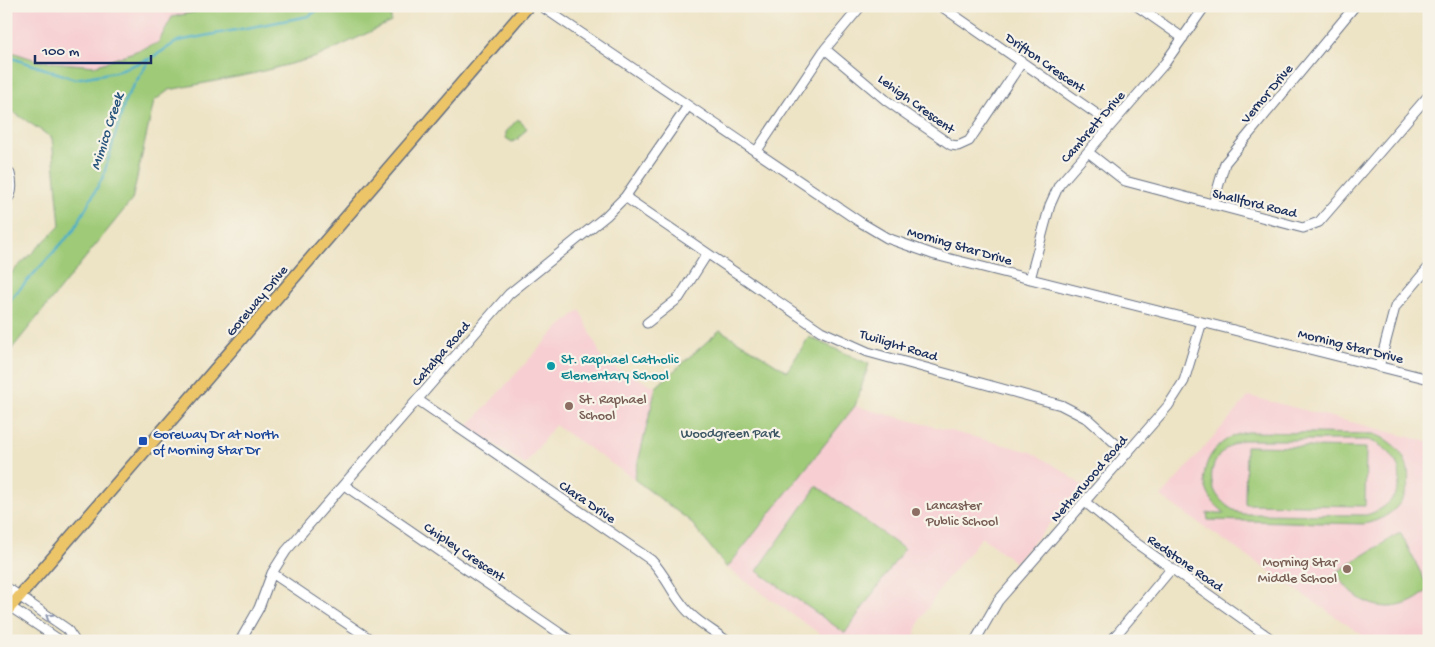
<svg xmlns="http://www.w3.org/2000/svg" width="1435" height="647" font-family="'Gochi Hand',sans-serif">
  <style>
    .built { fill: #f7cfd3 }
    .park { fill: #9fca77; stroke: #5d7c6a; fill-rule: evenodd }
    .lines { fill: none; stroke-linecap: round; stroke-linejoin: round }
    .stream { stroke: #48aec8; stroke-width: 2.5 }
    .minor-casing { stroke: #646e82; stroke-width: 11 }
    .major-casing { stroke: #646e82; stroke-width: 14 }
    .minor { stroke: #fff; stroke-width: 9 }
    .major { stroke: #edc569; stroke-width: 11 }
    .oneway { stroke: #8d97ae }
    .culture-dot { fill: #0f9aa8; stroke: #f7f3e8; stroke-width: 2 }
    .education-dot { fill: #8d6e63; stroke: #f7f3e8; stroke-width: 2 }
    .transit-dot { fill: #1a4fb4; stroke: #f7f3e8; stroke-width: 2 }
    .labels { text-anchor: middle; stroke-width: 4.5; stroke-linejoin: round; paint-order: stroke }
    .street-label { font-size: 14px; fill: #1b2f5e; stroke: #f7f3e8 }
    .culture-label { font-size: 14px; fill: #0d838f; stroke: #f7f3e8; text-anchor: start }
    .education-label { font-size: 14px; fill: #785e54; stroke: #f7f3e8; text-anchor: start }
    .park-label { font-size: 14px; fill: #3c5664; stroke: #f7f3e8 }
    .transit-label { font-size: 14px; fill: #164399; stroke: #f7f3e8; text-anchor: start }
    .water-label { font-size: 15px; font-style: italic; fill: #28557e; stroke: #f7f3e8 }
  </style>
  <rect width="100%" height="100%" fill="#f7f3e8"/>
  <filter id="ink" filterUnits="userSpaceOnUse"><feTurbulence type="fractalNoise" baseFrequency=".02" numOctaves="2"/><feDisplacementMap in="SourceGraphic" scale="10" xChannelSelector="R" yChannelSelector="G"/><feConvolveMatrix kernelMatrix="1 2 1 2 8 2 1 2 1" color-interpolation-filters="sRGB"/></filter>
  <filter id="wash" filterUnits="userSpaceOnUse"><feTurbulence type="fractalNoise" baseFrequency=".0096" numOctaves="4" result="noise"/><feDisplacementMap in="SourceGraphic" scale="20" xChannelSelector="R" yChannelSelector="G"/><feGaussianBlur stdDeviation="1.12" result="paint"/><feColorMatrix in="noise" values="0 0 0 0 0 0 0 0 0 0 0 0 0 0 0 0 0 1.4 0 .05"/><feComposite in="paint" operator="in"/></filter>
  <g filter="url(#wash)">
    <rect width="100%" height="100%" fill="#ede3c5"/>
    <path class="built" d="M6,6H221L172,17L158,43L95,66L39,61L6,50Z
      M580,310L604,363L656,387L634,479L555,425L525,465L468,426L556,330Z
      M1249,396L1429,442V641H1371L1161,497Z
      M855,406L1031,452L1062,470L1084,487L1015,562L982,537L946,580L920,620L913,641H830L727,568Z"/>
    <path class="park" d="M221,6H391V22L317,57L252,74L169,90L154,101L132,200L6,356V278L60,226L52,138L6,107V50L39,61L95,66L158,43L172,17Z
      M518,119L527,128L518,139L512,142L506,138V132Z
      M720,330L787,371L809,337L869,364L855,406L727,568L690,521L634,479L656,387Z
      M1248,432L1374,434C1426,453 1417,515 1363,524L1208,520L1207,513H1225C1220,509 1214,504 1211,499C1192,468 1217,436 1248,432ZM1242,440H1368C1411,454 1410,503 1366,515L1242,514C1202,499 1201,455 1242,440Z
      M1246,446L1366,448L1365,506L1245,504Z
      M817,486L904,549L845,633L757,571Z
      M1398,534H1401L1429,589C1399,619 1355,610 1337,572Z"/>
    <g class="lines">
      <path class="stream" d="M6,56L75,79L115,72L149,59
        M6,304L74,230L103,177L126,98L150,59L178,41L309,16L323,6"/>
    </g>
  </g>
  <g filter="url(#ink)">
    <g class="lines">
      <g class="minor-casing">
        <path id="minor" d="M541,6L860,222L887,238L935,255L1429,379
          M941,6L1111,124
          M1137,6L1183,38
          M825,49L887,101L951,145L958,146L969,141L1022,62
          M756,152L825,49L861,6
          M1088,152L1125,181L1303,228L1319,222L1429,95
          M6,171L10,174C12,182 14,194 6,200
          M625,197L821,331L868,352L1061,405L1088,419L1126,453
          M1213,205L1225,163L1355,6
          M1030,279L1050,205L1059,185L1165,63L1205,6
          M647,323L679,298L707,254
          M1379,367L1395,307L1429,267
          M418,400L651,560C664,573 670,589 681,603C692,619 711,629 727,641
          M344,485L571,641
          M1085,502L1129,538L1274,641
          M272,573L373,641
          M6,587L67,629L75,641
          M6,604L61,641
          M240,641L259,608L272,573L286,551L509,294L606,216L625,197L688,106
          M975,641L998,601L1168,406L1184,381L1202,322
          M1111,641L1172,568
          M1256,641L1263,633"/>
      </g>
      <g class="major-casing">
        <path id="major" d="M6,612L528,6"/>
      </g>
      <use href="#minor" class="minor"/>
      <use href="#major" class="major"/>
    </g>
    <defs><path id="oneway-chevron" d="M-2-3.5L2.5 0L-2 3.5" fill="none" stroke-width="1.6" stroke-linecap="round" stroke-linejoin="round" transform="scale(1.25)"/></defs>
    <use class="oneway" href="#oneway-chevron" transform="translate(49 617) rotate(-147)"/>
  </g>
  <circle class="culture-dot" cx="551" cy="366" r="5"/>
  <g class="education-dot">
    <circle cx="569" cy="406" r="5"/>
    <circle cx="916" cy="512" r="5"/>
    <circle cx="1347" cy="569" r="5"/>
  </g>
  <rect class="transit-dot" x="138" y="436" width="10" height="10" rx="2.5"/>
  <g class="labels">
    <g class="street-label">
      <text transform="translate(1046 62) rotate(35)" y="5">Drifton Crescent</text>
      <text transform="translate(1266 93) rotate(-50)" y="5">Vernor Drive</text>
      <text transform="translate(917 103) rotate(36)" y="5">Lehigh Crescent</text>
      <text transform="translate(1092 126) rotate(-49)" y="5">Cambrett Drive</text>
      <text transform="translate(1255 202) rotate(14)" y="5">Shallford Road</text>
      <text transform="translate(960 245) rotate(16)" y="5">Morning Star Drive</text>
      <text transform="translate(256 300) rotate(-50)" y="5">Goreway Drive</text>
      <text transform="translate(899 344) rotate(17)" y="5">Twilight Road</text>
      <text transform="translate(1351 345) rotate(14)" y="5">Morning Star Drive</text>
      <text transform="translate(440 353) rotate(-49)" y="5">Catalpa Road</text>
      <text transform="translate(1088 478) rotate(-49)" y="5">Netherwood Road</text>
      <text transform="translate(588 501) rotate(34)" y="5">Clara Drive</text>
      <text transform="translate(465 551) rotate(34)" y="5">Chipley Crescent</text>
      <text transform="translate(1186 562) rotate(35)" y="5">Redstone Road</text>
    </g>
    <g class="culture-label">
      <text x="561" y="363">St. Raphael Catholic<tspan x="561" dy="16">Elementary School</tspan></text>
    </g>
    <g class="education-label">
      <text x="579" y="403">St. Raphael<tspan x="579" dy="16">School</tspan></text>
      <text x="926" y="509">Lancaster<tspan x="926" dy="16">Public School</tspan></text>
      <text x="1337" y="566" text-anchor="end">Morning Star<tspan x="1337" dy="16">Middle School</tspan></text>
    </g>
    <g class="park-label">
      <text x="730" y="437">Woodgreen Park</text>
    </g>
    <g class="transit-label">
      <text x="153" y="438">Goreway Dr at North<tspan x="153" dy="16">of Morning Star Dr</tspan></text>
    </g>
    <g class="water-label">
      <text transform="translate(106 131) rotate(-72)" y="5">Mimico Creek</text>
    </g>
  </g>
  <rect width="1435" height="647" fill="none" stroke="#f7f3e8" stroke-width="25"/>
  <path d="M35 55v8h116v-8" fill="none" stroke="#1b2f5e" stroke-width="2.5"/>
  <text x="42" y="55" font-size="15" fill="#1b2f5e" stroke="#f7f3e8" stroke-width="4" paint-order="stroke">100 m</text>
</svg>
